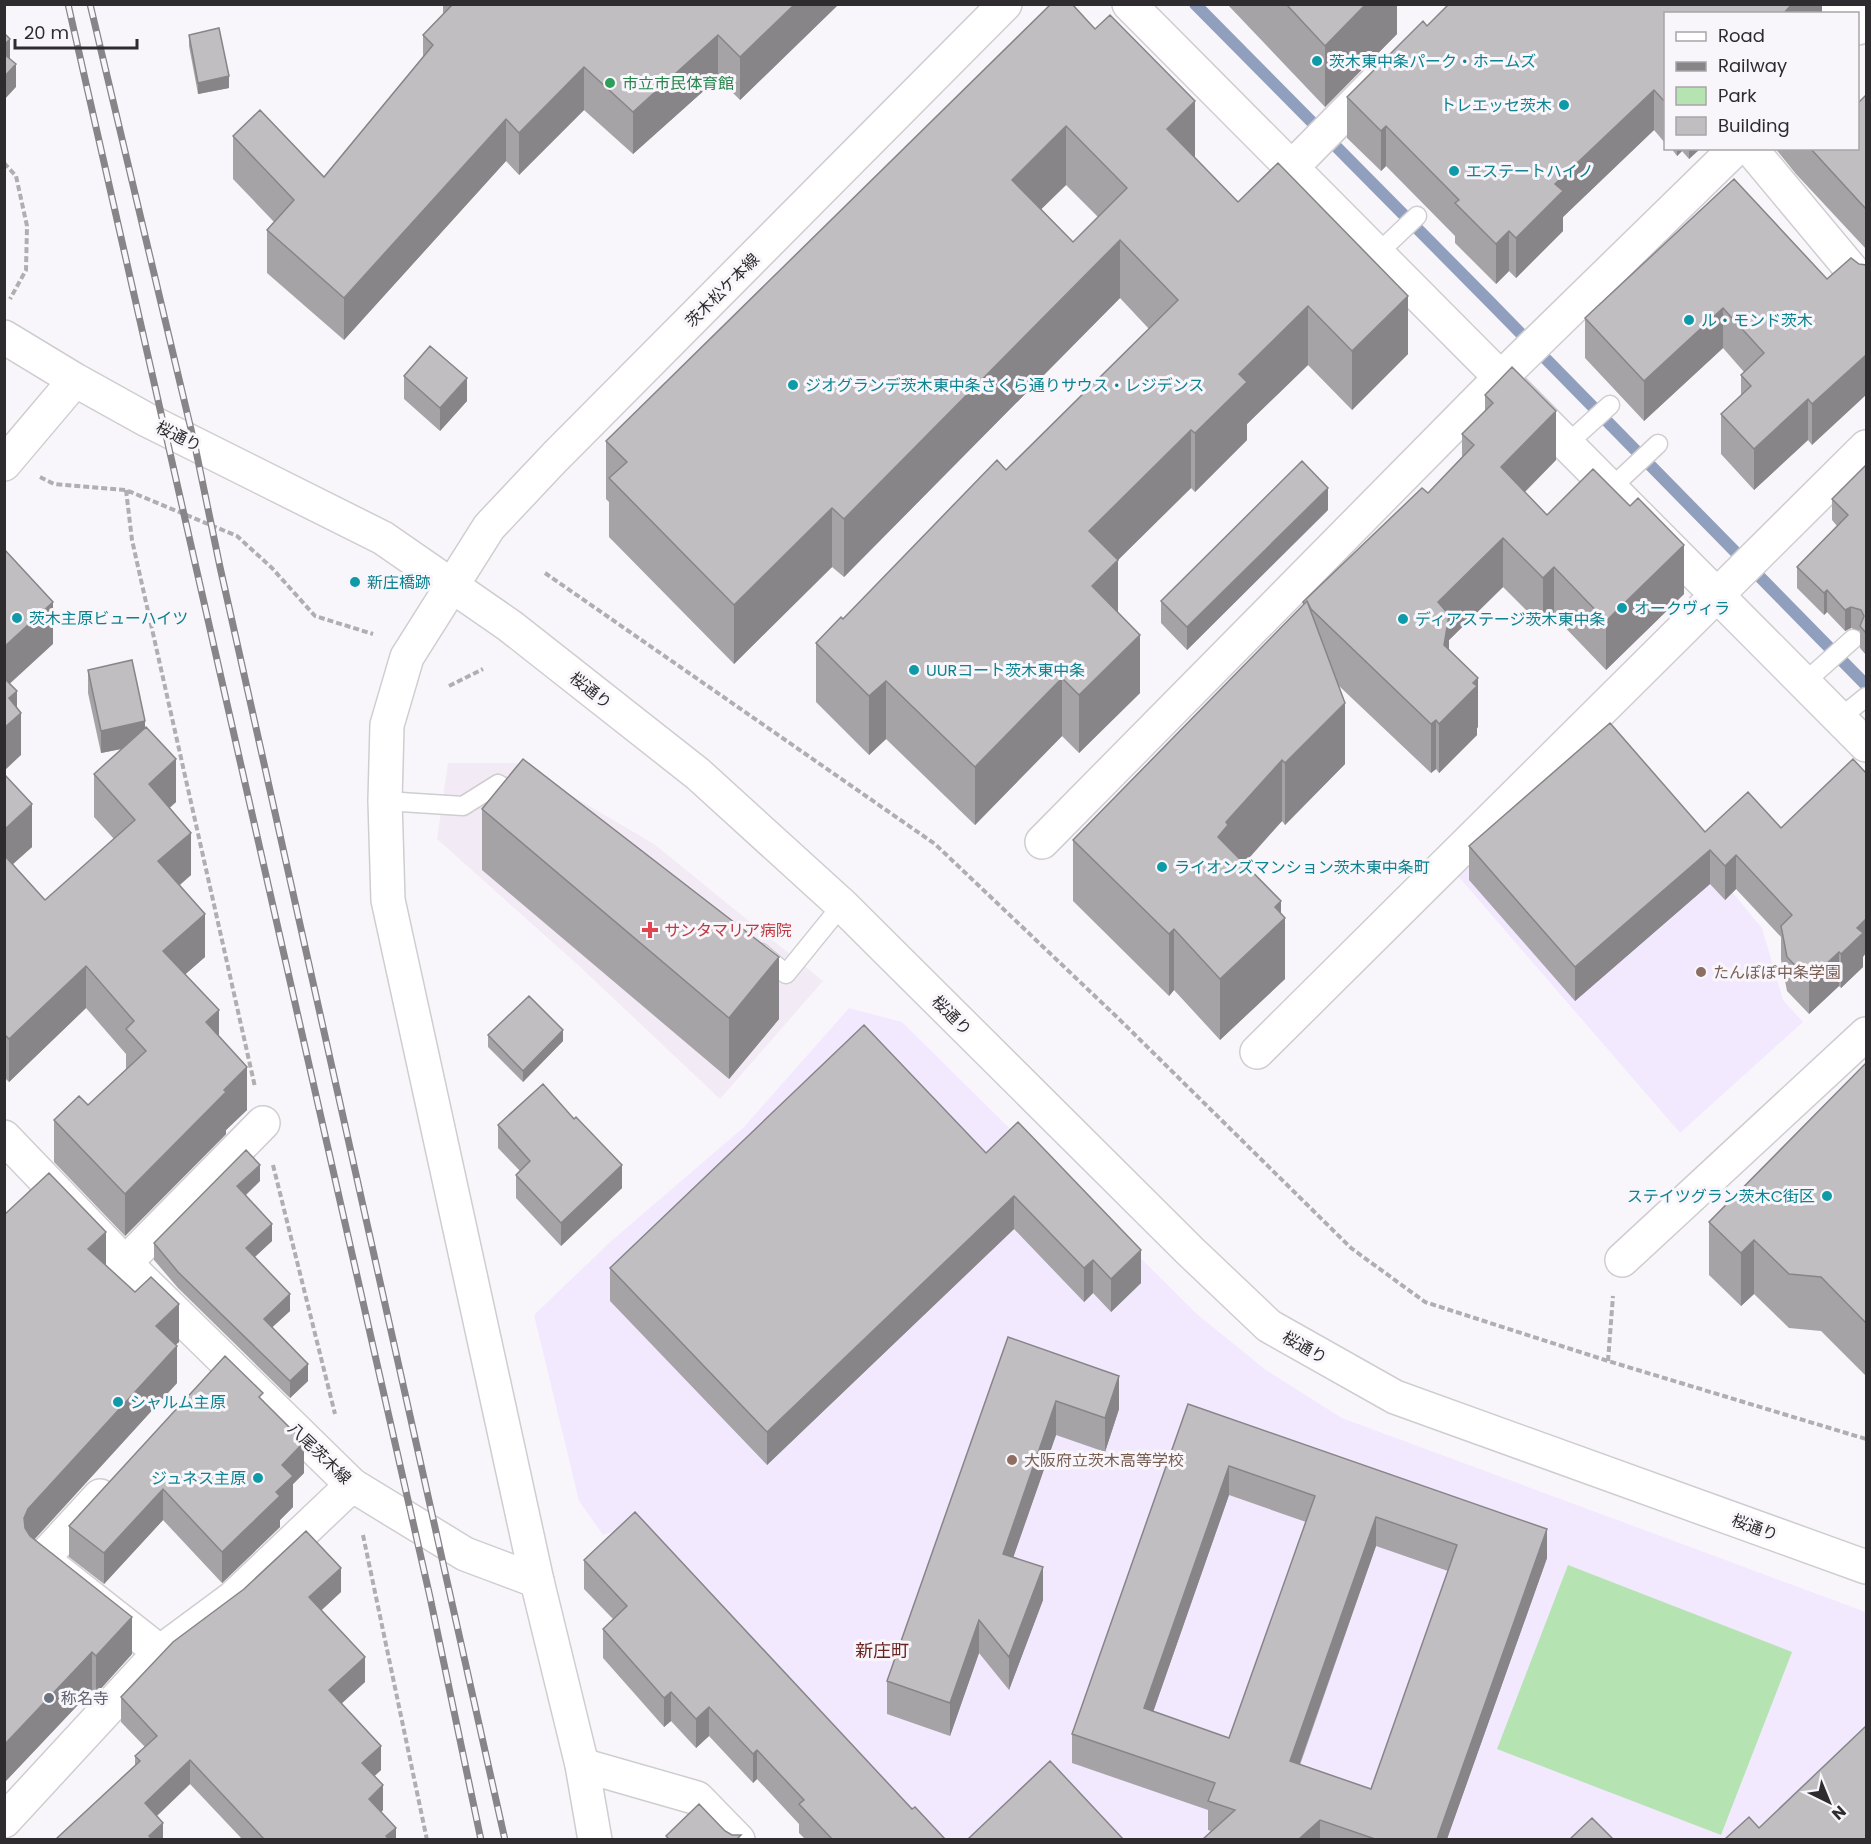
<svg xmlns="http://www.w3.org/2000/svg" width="1871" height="1844" font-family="Poppins,'Noto Sans JP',sans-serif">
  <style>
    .built { fill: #f2eaf5 }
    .education { fill: #f2e9ff }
    .green { fill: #b6e3b2 }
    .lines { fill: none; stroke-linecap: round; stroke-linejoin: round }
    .stream { stroke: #8f9fbd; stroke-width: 12 }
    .service-casing { stroke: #d0cdd1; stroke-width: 21 }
    .minor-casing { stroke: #d0cdd1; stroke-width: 36 }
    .tertiary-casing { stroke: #d0cdd1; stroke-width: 36 }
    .primary-casing { stroke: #d0cdd1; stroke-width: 36 }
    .path { stroke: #b0aeb1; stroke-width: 4; stroke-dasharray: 6 3; stroke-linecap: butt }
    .service { stroke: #fff; stroke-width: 18 }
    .minor { stroke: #fff; stroke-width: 33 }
    .tertiary { stroke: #fff; stroke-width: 33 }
    .primary { stroke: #fff; stroke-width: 33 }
    .rail-casing { stroke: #878588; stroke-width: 7 }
    .rail { stroke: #f9f6fb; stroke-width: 4.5; stroke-dasharray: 14; stroke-linecap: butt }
    .wall { fill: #a6a3a7; fill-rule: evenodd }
    .shaded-wall { fill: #878588 }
    .building { fill: #c1bec2; stroke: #878588; stroke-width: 1.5; fill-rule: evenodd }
    .culture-dot { fill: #0f9aa8; stroke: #f9f6fb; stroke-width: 2 }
    .leisure-dot { fill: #2e9e5b; stroke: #f9f6fb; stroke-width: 2 }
    .health-dot { fill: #e0444e; stroke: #f9f6fb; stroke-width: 2 }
    .education-dot { fill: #8d6e63; stroke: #f9f6fb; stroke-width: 2 }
    .worship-dot { fill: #6b7280; stroke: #f9f6fb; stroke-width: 2 }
    .labels { text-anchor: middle; stroke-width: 6; stroke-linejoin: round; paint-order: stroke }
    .culture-label { font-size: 16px; fill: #0d838f; stroke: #f9f6fb; text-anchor: start }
    .leisure-label { font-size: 16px; fill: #27864d; stroke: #f9f6fb; text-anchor: start }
    .street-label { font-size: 16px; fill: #2e2c2e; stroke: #f9f6fb }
    .health-label { font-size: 16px; fill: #be3a42; stroke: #f9f6fb; text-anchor: start }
    .education-label { font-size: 16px; fill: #785e54; stroke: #f9f6fb; text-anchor: start }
    .worship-label { font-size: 16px; fill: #5b616d; stroke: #f9f6fb; text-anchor: start }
    .neighbourhood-label { font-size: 18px; fill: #692420; stroke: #f9f6fb }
  </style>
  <rect width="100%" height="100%" fill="#f9f6fb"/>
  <path class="built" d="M448,763H516L654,844L823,981L720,1099L578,965L437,839Z"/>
  <path class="education" d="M1601,734L1762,928L1783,1000L1803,1022L1680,1133L1458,876Z
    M849,1008L902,1022L1198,1315L1266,1370L1342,1418L1866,1612V1839H922L626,1527L603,1535L579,1501L534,1315L610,1242L744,1127Z"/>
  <path class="green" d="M1568,1565L1792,1652L1721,1835L1497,1749Z"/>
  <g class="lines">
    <path class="stream" d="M1195,4L1488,300L1866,685"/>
    <g class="service-casing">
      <path id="service" d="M1377,254L1417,216
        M1567,444L1610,405
        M1611,488L1658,444
        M1805,682L1853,639
        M1840,718L1866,697
        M385,801L463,806L498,784L522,798
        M761,953L786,974L842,905"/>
    </g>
    <g class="minor-casing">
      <path id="minor" d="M1129,4L1866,745
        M1835,4L1844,14
        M1858,28L1866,19
        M1750,148L1866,287
        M1292,167L1378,80
        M1042,842L1484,394L1736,148
        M1257,1052L1866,447
        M1622,1260L1866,1034
        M125,1263L263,1123
        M100,1496L42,1559L160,1652
        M582,1765L697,1798L738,1840
        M4,1821L160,1652L233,1598L352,1485"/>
    </g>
    <g class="tertiary-casing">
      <path id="tertiary" d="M4,337L75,380L4,464
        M75,380L147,420L383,538L510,626L698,774L842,905L1190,1251L1269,1326L1395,1397L1866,1567
        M537,1581L388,900L385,801L387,725L407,657L489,527L555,457L1005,4"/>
    </g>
    <g class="primary-casing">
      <path id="primary" d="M4,1137L125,1263L352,1485L465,1554L537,1581L582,1765L595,1840"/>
    </g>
    <path class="path" d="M4,163L16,176L27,226L26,270L10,299
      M40,477L54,484L126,490L237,536L272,568L315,616L373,634
      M126,490L132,540L255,1087
      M545,573L935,844L1119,1019L1351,1248L1425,1302L1608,1361L1866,1439
      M449,686L483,669
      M273,1165L335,1414
      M1608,1361L1613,1296
      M363,1535L427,1840"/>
    <use href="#service" class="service"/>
    <use href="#minor" class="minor"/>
    <use href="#tertiary" class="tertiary"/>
    <use href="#primary" class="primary"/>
    <g class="rail-casing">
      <path id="rail" d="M68,4L430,1597L481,1840
        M90,4L195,446L220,567L505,1840"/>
    </g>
    <use href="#rail" class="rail"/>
  </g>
  <path class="wall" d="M443,4H839L740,100L718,78L633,154L584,110L519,175L506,161L344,340L267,273V230L274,222L233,179V136L324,177L423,57V35L443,15Z
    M1051,4L1195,158L1238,202L1408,354L1352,410L1308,365L1247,424V440L1195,492L1191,488L1118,560V613L1140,693L1079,753L1062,736L975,825L886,739L869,755L816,702V643L1006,470L1149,329L1120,298L844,577L832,567L734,664L609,537V502L606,499V441ZM1066,185L1098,217L1073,242L1041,209Z
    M1227,4H1397V34L1325,107Z
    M1822,4V14H1665V143L1654,130L1563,217V231L1516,278L1509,271L1496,284L1455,243V236L1386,166L1381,171L1347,138V97L1427,26Z
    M189,35L229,88L198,94L189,46Z
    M1866,95V249L1796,174L1775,148H1857Z
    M1671,148H1701L1689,159L1682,151L1677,156Z
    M1859,264L1812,445L1808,440L1754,490L1721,454V414L1741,396V375L1744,372L1723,348L1644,421L1585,358V318L1827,279Z
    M404,376L467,401L440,431L404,399Z
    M1485,395L1556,460L1525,492L1547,515L1684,594L1606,670L1554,616L1543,627L1503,587L1449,640V649L1478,727L1477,728V735L1439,773L1436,769L1431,773L1338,685L1345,764L1285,825L1282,821L1244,864L1281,914L1285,979L1220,1040L1174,990L1169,996L1073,901V840L1303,605V602L1428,493L1462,457V434L1485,411Z
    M1866,465V655L1860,648V631L1851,628L1845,631L1827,612L1824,615L1797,588V567L1837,526L1832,520V499Z
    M1328,510L1187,650L1161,623V601Z
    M88,670L145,728L176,802L169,808L191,875L180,885L205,957L185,974L219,1036L247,1110L226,1130V1134L125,1236L54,1162V1120L88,1105L126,1070V1054L86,1008L9,1082L4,1077V774L32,847L13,864L45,900L114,839L94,817V774L122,749L101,753L88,693Z
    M1748,792L1863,957V967L1841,988L1839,986L1809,1014L1787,991L1781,960V937L1736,889L1725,900L1710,884L1575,1001L1469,880V846L1705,832Z
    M482,809L779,1019L729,1079L482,870Z
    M488,1035L563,1041L523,1082L488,1047Z
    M1866,1063V1376L1821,1331L1789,1328L1754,1294L1741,1306L1709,1275V1222Z
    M498,1125L622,1188L561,1246L516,1198V1175L520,1171L498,1148Z
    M986,1153L1141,1283L1111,1312L1093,1293L1084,1302L1014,1229L767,1465L610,1301V1268Z
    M260,1181L246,1195L272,1241L255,1257L290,1311L272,1327L308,1381L290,1398L178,1288L154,1260V1243Z
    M4,1215L106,1265L179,1342L176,1344L177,1383L35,1539L132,1654L96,1694L92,1690L4,1783Z
    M1008,1337L1119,1409L1105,1452L1056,1435L1013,1557L1043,1600L1009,1690L979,1653L950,1736L887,1714V1681Z
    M263,1400L304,1473L293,1484V1507L280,1520V1527L222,1583L163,1520L104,1584L69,1557V1526Z
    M1188,1404L1547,1558L1447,1839H1203L1211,1831L1208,1830V1810L1072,1763V1734ZM1229,1495L1306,1522L1229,1738L1153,1712ZM1376,1546L1448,1571L1371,1789L1300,1765Z
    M584,1560L912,1809L945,1839H805L799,1833V1824L757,1779L753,1783L709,1736L696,1748L671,1721L664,1727L603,1658V1629L613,1619L584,1589Z
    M341,1592L321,1610L365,1682L341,1704L381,1770L374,1776L383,1810L381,1812L396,1839H242L190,1784L157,1816L163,1839L135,1766V1756L145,1747L121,1722V1697Z"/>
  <path class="shaded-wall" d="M795,4H839L740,100V57Z
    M1366,4H1397V34L1325,107V46Z
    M1792,4H1822V14H1783Z
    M6,12V34L4,36V13Z
    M718,35V78L633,154V112Z
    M10,39V61L4,68V45Z
    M16,64V87L4,100V77Z
    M584,67V110L519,175V133Z
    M229,76V88L198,94V83Z
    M1654,90V130L1563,217V231L1516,278V238L1555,184Z
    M1195,101V159L1167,129Z
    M506,119V161L344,340V298Z
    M1066,126V185L1012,238V180Z
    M1386,126V166L1381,171V131Z
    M1677,148H1682V151L1677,156Z
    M1689,148H1701L1689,159Z
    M1509,231V271L1496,284V244Z
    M1120,240V298L844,577V519Z
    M1408,296V354L1352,410V351Z
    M1308,306V365L1247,424V440L1195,492V433L1239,374Z
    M1723,308V348L1644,421V381Z
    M1866,355V395L1812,445V404Z
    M467,378V401L440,431V408Z
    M1808,399V440L1754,490V449Z
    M1556,411V460L1501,516V467Z
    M1191,430V488L1118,560V618L1092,586L1089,531Z
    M1328,488V510L1187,650V627Z
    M832,508V567L734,664V605Z
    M1503,538V587L1449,640V664L1444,694L1438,602Z
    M1684,545V594L1606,670V621Z
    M1554,567V616L1543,627V578Z
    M1827,590V612L1824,615V593Z
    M53,602V644L4,689V647Z
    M1851,607V628L1845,631V610Z
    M1140,635V693L1079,753V695Z
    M1062,678V736L975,825V767Z
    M1478,678V727L1477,728V735L1439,773V724Z
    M886,681V739L869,755V696Z
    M17,691V717L21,713V755L4,771V728L9,698Z
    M1345,703V764L1285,825V763Z
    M1436,720V769L1431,773V724Z
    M145,721V744L101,753V731Z
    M176,759V802L149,827V784Z
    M1282,760V821L1228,881L1218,837L1226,822Z
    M32,804V847L4,872V830Z
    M191,833V875L158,903V861Z
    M1710,850V884L1575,1001V967Z
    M1736,855V889L1725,900V866Z
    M1281,901V921L1285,918V979L1220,1040V979L1275,907Z
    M205,914V957L163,994V951Z
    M1866,919V953L1863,957V967L1841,988V954L1857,928Z
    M1174,929V990L1169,996V934Z
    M1839,952V986L1809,1014V980Z
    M779,957V1019L729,1079V1018Z
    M86,966V1008L9,1082V1039Z
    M219,1010V1053L206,1022Z
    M563,1030V1041L523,1082V1071Z
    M247,1067V1110L226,1130V1134L125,1236V1194L224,1090Z
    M260,1165V1181L237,1203V1186Z
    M622,1165V1188L561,1246V1223Z
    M1014,1196V1229L767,1465V1432Z
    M272,1224V1241L246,1265V1248Z
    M106,1232V1270L88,1249Z
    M1754,1240V1294L1741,1306V1253Z
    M1141,1250V1283L1111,1312V1279Z
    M1093,1260V1293L1084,1302V1268Z
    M290,1294V1311L264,1335V1319Z
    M179,1304V1342L156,1363V1326Z
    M177,1346V1383L28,1546L24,1556V1518L28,1509Z
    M308,1364V1381L290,1398V1381Z
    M1119,1376V1409L1105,1452V1418Z
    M1056,1401V1435L1003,1587V1554Z
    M304,1442V1473L293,1484V1507L280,1520V1527L222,1583V1552L276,1492L282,1465Z
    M1229,1466V1495L1144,1738V1708Z
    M163,1489V1520L104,1584V1553Z
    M1376,1517V1546L1290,1791V1761Z
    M1547,1529V1558L1447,1839H1437Z
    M1043,1567V1600L1009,1690V1657Z
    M341,1568V1592L309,1622V1597Z
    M132,1617V1654L96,1694V1656Z
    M979,1620V1653L950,1736V1703Z
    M92,1652V1690L4,1783V1745Z
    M365,1657V1682L329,1715V1690Z
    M671,1692V1721L664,1727V1698Z
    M709,1707V1736L696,1748V1719Z
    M381,1746V1770L362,1788V1763Z
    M757,1750V1779L753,1783V1754Z
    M190,1760V1784L145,1827V1803Z
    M383,1785V1810L369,1823V1799Z
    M1320,1820V1839H1299Z
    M163,1823V1839H149V1836Z
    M396,1828V1839H386V1836Z"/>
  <path class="building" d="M453,4H795L740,57L718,35L633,112L584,67L519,133L506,119L344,298L267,230L294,200L233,136L260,110L324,177L433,45L423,35Z
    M1051,4H1072L1095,29L1110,15L1195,101L1167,129L1238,202L1278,163L1408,296L1352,351L1308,306L1239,374L1247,382L1195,433L1191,430L1089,531L1118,560L1092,586L1140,635L1079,695L1062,678L975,767L886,681L869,696L816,643L841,617L843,619L997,460L1006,470L1178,300L1120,240L844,519L832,508L734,605L609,478L627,462L606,441ZM1066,126L1127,188L1073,242L1012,180Z
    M1286,4H1366L1325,46Z
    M1449,4H1792L1783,14H1665V102L1654,90L1555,184L1563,191L1516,238L1509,231L1496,244L1455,203L1459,200L1386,126L1381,131L1347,97L1423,21L1427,26Z
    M219,28L229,76L198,83L189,35Z
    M4,33L10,39L4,45Z
    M4,54L16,64L4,77Z
    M1866,95V209L1810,148H1857V104Z
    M1734,179L1827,279L1851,258L1859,264L1866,265V355L1812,404L1808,399L1754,449L1721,414L1751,386L1741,375L1764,353L1723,308L1644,381L1585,318Z
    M430,346L467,378L440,408L404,376Z
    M1512,367L1556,411L1501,467L1547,515L1593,469L1630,506L1638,498L1684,545L1606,621L1554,567L1543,578L1503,538L1438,602L1449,615L1444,645L1478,678L1473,683L1477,686L1439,724L1436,720L1431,724L1311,609L1307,601L1304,604L1303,602L1422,488L1428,493L1474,445L1462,434L1493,403L1485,395Z
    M1302,461L1328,488L1187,627L1161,601Z
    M1866,465V633L1860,626L1864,616L1861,610L1851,607L1845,610L1827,590L1824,593L1797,567L1848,515L1832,499Z
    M4,549L53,602L4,647Z
    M1307,601L1345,703L1285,763L1282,760L1226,822L1228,825L1218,837L1281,901L1275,907L1285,918L1220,979L1174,929L1169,934L1073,840Z
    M132,660L145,721L101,731L88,670Z
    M4,678L17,691L9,698L21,713L4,728Z
    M1610,723L1705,832L1748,792L1781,828L1853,759L1866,773V919L1857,928L1863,933L1841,954L1839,952L1809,980L1787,957L1781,926L1792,915L1736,855L1725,866L1710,850L1575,967L1469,846Z
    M146,727L176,759L149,784L191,833L158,861L205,914L163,951L219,1010L206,1022L247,1067L224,1090L226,1092L125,1194L54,1120L79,1096L88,1105L146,1051L126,1029L134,1021L86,966L9,1039L4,1034V855L45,900L135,820L94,774Z
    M523,759L779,957L729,1018L482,809Z
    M4,774L32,804L4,830Z
    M529,996L563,1030L523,1071L488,1035Z
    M864,1025L986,1153L1018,1122L1141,1250L1111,1279L1093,1260L1084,1268L1014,1196L767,1432L610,1268Z
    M1866,1063V1323L1821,1277L1789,1274L1754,1240L1741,1253L1709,1222Z
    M543,1084L574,1119L576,1117L622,1165L561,1223L516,1175L530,1161L498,1125Z
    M246,1150L260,1165L237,1186L272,1224L246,1248L290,1294L264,1319L308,1364L290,1381L178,1272L154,1243Z
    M49,1173L106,1232L88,1249L135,1292L151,1277L179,1304L156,1326L177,1346L28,1509L24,1518L25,1528L30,1536L132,1617L96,1656L92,1652L4,1745V1215Z
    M1008,1337L1119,1376L1105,1418L1056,1401L1003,1554L1043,1567L1009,1657L979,1620L950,1703L887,1681Z
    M225,1356L263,1393L259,1397L304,1442L282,1465L293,1476L276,1492L280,1496L222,1552L163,1489L104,1553L69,1526Z
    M1188,1404L1547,1529L1437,1839H1375L1320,1820L1299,1839H1203L1235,1810L1208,1801L1215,1783L1072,1734ZM1229,1466L1315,1496L1229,1738L1144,1708ZM1376,1517L1457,1545L1371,1789L1290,1761Z
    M635,1512L912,1809L915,1807L945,1839H832L799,1804L804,1800L757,1750L753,1754L709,1707L696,1719L671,1692L664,1698L603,1629L627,1606L584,1560Z
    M306,1531L341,1568L309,1597L365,1657L329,1690L381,1746L362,1763L383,1785L369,1799L396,1828L386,1836L389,1839H264L190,1760L145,1803L163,1823L149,1836L152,1839H56L140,1761L135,1756L157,1736L121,1697L173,1642L244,1589Z
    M1866,1726V1839H1725L1749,1817L1759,1828Z
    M1050,1761L1123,1839H968Z
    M699,1804L725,1831L732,1835H741L737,1839H669L666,1836Z
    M1592,1818L1613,1839H1570Z"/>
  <g class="culture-dot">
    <circle cx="1317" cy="61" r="6"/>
    <circle cx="1564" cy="105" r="6"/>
    <circle cx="1454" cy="171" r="6"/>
    <circle cx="1689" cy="320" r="6"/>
    <circle cx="793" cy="385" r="6"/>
    <circle cx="355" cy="582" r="6"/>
    <circle cx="1622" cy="608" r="6"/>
    <circle cx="17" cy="618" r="6"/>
    <circle cx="1403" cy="619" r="6"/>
    <circle cx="914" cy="670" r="6"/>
    <circle cx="1162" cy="867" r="6"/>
    <circle cx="1827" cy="1196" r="6"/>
    <circle cx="118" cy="1402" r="6"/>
    <circle cx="258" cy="1478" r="6"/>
  </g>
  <circle class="leisure-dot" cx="610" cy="83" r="6"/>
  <path class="health-dot" d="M647 921h6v6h6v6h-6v6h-6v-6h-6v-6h6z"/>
  <g class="education-dot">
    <circle cx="1701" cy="972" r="6"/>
    <circle cx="1012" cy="1460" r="6"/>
  </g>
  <circle class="worship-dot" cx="49" cy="1698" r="6"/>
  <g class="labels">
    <g class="culture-label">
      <text x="1329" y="67">茨木東中条パーク・ホームズ</text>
      <text x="1552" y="111" text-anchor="end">トレエッセ茨木</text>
      <text x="1466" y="177">エステートハイノ</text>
      <text x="1701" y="326">ル・モンド茨木</text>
      <text x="805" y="391">ジオグランデ茨木東中条さくら通りサウス・レジデンス</text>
      <text x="367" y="588">新庄橋跡</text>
      <text x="1634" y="614">オークヴィラ</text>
      <text x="29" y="624">茨木主原ビューハイツ</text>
      <text x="1415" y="625">ディアステージ茨木東中条</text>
      <text x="926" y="676">UURコート茨木東中条</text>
      <text x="1174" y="873">ライオンズマンション茨木東中条町</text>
      <text x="1815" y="1202" text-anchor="end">ステイツグラン茨木C街区</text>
      <text x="130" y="1408">シャルム主原</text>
      <text x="246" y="1484" text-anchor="end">ジュネス主原</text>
    </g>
    <g class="leisure-label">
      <text x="622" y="89">市立市民体育館</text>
    </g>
    <g class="street-label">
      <text transform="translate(722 290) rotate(-45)" y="6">茨木松ケ本線</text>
      <text transform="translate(179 436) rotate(26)" y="6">桜通り</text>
      <text transform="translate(591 690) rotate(38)" y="6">桜通り</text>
      <text transform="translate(952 1015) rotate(45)" y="6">桜通り</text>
      <text transform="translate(1305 1347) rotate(29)" y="6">桜通り</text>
      <text transform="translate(320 1453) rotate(44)" y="6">八尾茨木線</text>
      <text transform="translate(1755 1527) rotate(20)" y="6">桜通り</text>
    </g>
    <g class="health-label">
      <text x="664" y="936">サンタマリア病院</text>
    </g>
    <g class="education-label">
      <text x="1713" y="978">たんぽぽ中条学園</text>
      <text x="1024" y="1466">大阪府立茨木高等学校</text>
    </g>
    <g class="worship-label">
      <text x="61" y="1704">称名寺</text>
    </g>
    <g class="neighbourhood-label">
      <text x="882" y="1657">新庄町</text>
    </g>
  </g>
  <rect width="1871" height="1844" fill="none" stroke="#2e2c2e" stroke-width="12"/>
  <rect x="1664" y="12" width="195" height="138" fill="#f9f6fb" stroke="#a8a5a9" stroke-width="1.5"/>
  <rect x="1676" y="32" width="30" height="9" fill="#ffffff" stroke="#a8a5a9" stroke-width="1.5"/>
  <text x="1718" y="42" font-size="18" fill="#2e2c2e">Road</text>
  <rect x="1676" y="62" width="30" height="9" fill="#878588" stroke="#a8a5a9" stroke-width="1.5"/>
  <text x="1718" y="72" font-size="18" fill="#2e2c2e">Railway</text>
  <rect x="1676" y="87" width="30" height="18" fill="#b6e3b2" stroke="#a8a5a9" stroke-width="1.5"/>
  <text x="1718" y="102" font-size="18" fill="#2e2c2e">Park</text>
  <rect x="1676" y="117" width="30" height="18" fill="#c1bec2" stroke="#a8a5a9" stroke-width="1.5"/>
  <text x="1718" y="132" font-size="18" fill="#2e2c2e">Building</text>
  <g transform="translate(1829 1802) rotate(137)" stroke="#f9f6fb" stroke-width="4.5" paint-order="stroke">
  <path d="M0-4.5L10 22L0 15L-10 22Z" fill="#2e2c2e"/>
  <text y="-9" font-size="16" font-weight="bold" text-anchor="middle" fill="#2e2c2e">N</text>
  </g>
  <path d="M15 39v9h122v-9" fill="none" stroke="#2e2c2e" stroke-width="3"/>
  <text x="24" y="39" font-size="18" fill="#2e2c2e" stroke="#f9f6fb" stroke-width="4.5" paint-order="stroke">20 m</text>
</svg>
